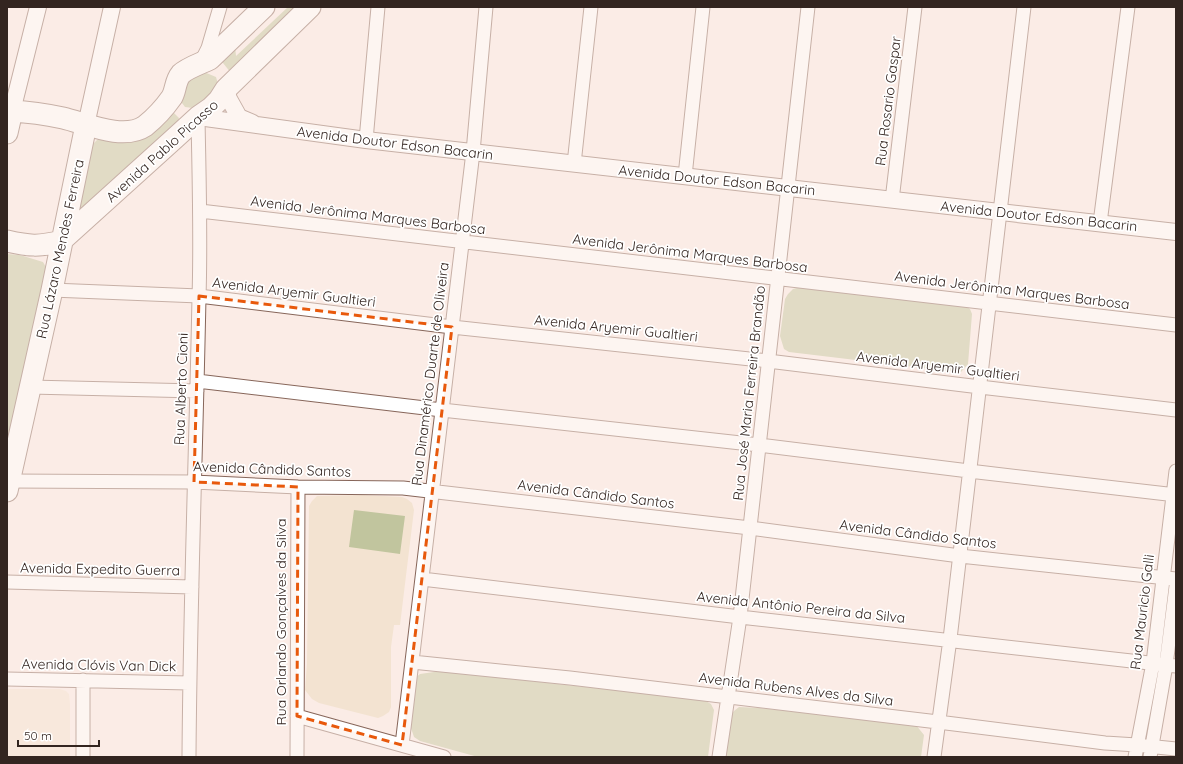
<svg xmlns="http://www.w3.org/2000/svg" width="1183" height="764" font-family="Quicksand,sans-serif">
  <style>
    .education { fill: #f3e3d1 }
    .green { fill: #c1c59e }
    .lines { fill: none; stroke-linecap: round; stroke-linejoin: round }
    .minor-casing { stroke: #87665a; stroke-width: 15 }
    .tertiary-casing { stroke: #87665a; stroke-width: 18 }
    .primary-casing { stroke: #87665a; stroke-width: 23 }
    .minor { stroke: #fff; stroke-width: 13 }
    .tertiary { stroke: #fff; stroke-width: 16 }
    .primary { stroke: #fff; stroke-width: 21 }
    .marked { fill: none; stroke: #e8590c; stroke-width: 3; stroke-dasharray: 8 5; stroke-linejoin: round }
    .labels { text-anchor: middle; stroke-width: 3.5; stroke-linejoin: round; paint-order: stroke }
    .street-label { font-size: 14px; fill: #332520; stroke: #fff }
  </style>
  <rect width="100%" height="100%" fill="#fbece6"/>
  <path class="education" d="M362,495L402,497L407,499L412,503L414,510L400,625H394L391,647V707L389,712L383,716L378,718L319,703L312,699L305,690L307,664L309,506L312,501L317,496Z
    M7,689H60L66,691L69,694L70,704V757H7Z"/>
  <path class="green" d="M288,7H300L231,73L223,63L218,60L235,46L236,56Z
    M204,72L216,77L218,84L217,93L193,108L185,107L179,99L181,84Z
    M170,112L174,113L179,118L178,123L75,219L89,148L97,140L102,137C112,139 123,143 133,142C146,139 160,121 170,112Z
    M7,254L20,255L43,262L47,269L7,448Z
    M801,287L964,305L970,309L972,314L968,364L961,372H956L789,352L784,349L780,336L785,299L788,294L793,289Z
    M354,510L405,516L400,554L349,547Z
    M441,671L704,700L711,704L714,710L708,757H478L420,741L414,737L410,725L414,679L420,674Z
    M739,707L760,708L916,725L924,735L921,757H724L730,716L734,711Z"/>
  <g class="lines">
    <g class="minor-casing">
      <path id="minor" d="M202,60L208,48L220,7
        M366,140L378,7
        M574,164L591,7
        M685,176L703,7
        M892,200L915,7
        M200,211L1176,325
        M1100,223L1128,7
        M52,290L199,296L452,327L768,361L980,387L1176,410
        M197,381L442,410L759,445L969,471L1176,495
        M30,387L197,391
        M9,481L194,482L298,487L403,488L750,528L960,556L1176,579
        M422,579L740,617L1176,666
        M7,582L192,587
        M412,662L570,678L938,722L1105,743L1137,745L1176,749
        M7,679L189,683
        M297,716L444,757
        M402,745L473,152L486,7
        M83,757V680
        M189,757C190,604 196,450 199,297C201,237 199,177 198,117
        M297,757L298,487
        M719,757L740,617L808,7
        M934,757L950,639L1024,7
        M1135,757L1153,663L1176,471
        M1150,757L1166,665L1176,586"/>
    </g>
    <g class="tertiary-casing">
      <path id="tertiary" d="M226,89L229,99L239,117L253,123
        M12,111L38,7
        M198,117L366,140L1176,232
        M86,125L112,7"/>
    </g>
    <g class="primary-casing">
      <path id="primary" d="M7,133L12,111C30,112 44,114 63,118C85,123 123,141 145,126C155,118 165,107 172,97C176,90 175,81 181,74C187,68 202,63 210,59L264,7
        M7,241C29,246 39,247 61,241L175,138L198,117L211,108L219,100L226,89L310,7
        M7,491L52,290L86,125"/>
    </g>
    <use href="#minor" class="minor"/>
    <use href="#tertiary" class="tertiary"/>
    <use href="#primary" class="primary"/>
  </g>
  <path d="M0 0H1183V764H0ZM199,296L452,327L402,745L297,716L298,487L194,482Z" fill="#fbece6" fill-opacity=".55" fill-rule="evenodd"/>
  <path class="marked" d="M199,296L452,327L402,745L297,716L298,487L194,482Z"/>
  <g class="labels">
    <g class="street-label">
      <text transform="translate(888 101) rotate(-83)" y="5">Rua Rosario Gaspar</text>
      <text transform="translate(395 143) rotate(7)" y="5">Avenida Doutor Edson Bacarin</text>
      <text transform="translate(162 151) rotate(-42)" y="5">Avenida Pablo Picasso</text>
      <text transform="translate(717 180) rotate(6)" y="5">Avenida Doutor Edson Bacarin</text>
      <text transform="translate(368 215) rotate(7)" y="5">Avenida Jerônima Marques Barbosa</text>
      <text transform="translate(1039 216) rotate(6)" y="5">Avenida Doutor Edson Bacarin</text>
      <text transform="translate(60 249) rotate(-78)" y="5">Rua Lázaro Mendes Ferreira</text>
      <text transform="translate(690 253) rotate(7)" y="5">Avenida Jerônima Marques Barbosa</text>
      <text transform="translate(1012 290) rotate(7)" y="5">Avenida Jerônima Marques Barbosa</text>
      <text transform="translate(294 292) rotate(7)" y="5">Avenida Aryemir Gualtieri</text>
      <text transform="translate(616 328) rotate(6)" y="5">Avenida Aryemir Gualtieri</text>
      <text transform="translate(938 366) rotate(7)" y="5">Avenida Aryemir Gualtieri</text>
      <text transform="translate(430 374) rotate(-83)" y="5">Rua Dinamérico Duarte de Oliveira</text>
      <text transform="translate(181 389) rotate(-88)" y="5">Rua Alberto Cioni</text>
      <text transform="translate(749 393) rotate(-84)" y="5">Rua José Maria Ferreira Brandão</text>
      <text transform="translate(272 469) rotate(2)" y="5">Avenida Cândido Santos</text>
      <text transform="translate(596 494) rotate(7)" y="5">Avenida Cândido Santos</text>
      <text transform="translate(918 534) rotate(7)" y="5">Avenida Cândido Santos</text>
      <text transform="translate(100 569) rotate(1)" y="5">Avenida Expedito Guerra</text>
      <text transform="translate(801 607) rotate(6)" y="5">Avenida Antônio Pereira da Silva</text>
      <text transform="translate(1142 612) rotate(-83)" y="5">Rua Mauricio Galli</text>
      <text transform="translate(281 622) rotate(-90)" y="5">Rua Orlando Gonçalves da Silva</text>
      <text transform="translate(99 665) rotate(1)" y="5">Avenida Clóvis Van Dick</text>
      <text transform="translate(796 689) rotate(7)" y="5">Avenida Rubens Alves da Silva</text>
    </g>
  </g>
  <rect width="1183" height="764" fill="none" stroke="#332520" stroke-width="16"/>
  <path d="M18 740v6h81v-6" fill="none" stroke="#332520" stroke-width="2"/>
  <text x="24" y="740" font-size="12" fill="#332520" stroke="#ffffff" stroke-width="3" paint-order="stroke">50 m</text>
</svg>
